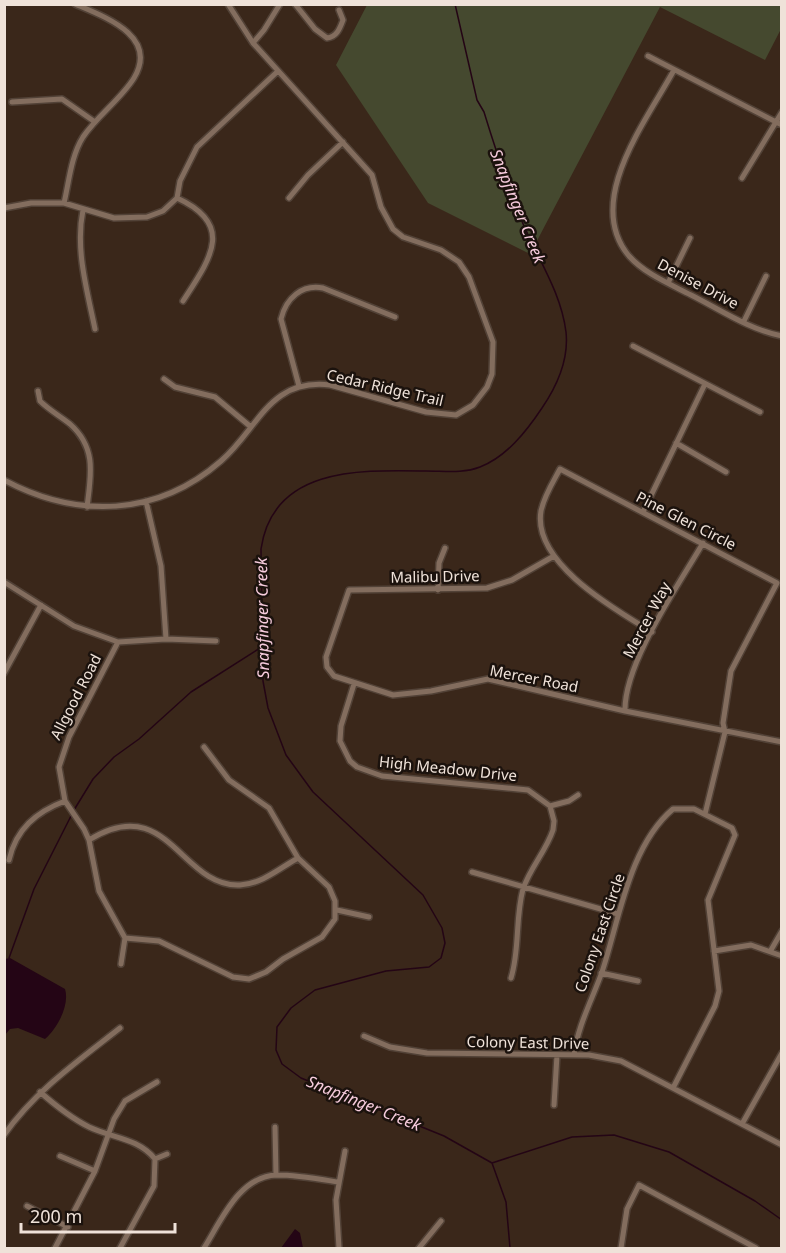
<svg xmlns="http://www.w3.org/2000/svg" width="786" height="1253" font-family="'Noto Sans',sans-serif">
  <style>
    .green { fill: #45492f }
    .water { fill: #240515 }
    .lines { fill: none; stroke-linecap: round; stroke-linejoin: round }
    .stream { stroke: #240515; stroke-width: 1.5 }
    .minor-casing { stroke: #524237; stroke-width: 8 }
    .minor { stroke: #836d5e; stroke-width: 5 }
    .labels { text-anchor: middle; stroke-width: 5; stroke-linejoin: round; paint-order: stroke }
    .street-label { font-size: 15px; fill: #efe2d9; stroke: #1b120d }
    .water-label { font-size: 16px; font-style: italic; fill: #f7ccdd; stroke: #1b120d }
  </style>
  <rect width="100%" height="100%" fill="#3a271a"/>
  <path class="green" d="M367,5H781V29L765,60L660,7L530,254L428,203L336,65Z"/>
  <path class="water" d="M10,958L65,989C70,1005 57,1029 45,1039L18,1028L10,1029L5,1035V959Z
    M295,1229L300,1233L303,1248H281Z"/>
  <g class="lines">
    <path class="stream" d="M455,4L477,100L484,112C495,148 507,184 521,219C536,256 561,291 566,332C569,360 557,386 542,408C526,432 506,457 480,467C462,474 445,471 426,471C362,470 273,466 261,549L263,681L268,708L286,755L313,792L423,895L442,928L445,943L441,958L429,967L386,971L315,990L291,1008L277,1027L276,1050L282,1064L301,1078L444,1136L492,1163L506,1202L510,1248
      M74,810L93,779L114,757L139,739L191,692L260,648
      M9,958L34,889L72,814
      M492,1163L572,1137L614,1135L669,1152L755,1201L782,1220"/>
    <g class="minor-casing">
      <path id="minor" d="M295,4L315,29L327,38C337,37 340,28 343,20L339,10
        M253,43L264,30L280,4
        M648,56L782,125
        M674,70C647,120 583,201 629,256C645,274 670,284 691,295C719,309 750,330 782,336
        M12,102L62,99L95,122
        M742,178L782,112
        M177,198C236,225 210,259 183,301
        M289,198L308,175L343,142
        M64,203C69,182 71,156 83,137C97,116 121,99 134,78C159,36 105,17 75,4
        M4,208L31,203H64L114,218L147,217L163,211L177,198L180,181L197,147L278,71
        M83,210C75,249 87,290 95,329
        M668,283L690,238
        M744,321L766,276
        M633,346L760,412
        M164,379L175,387L215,397L251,427
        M299,386L281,319C286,298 302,284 323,288L395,317
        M38,391L40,401C49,410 60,416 70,424C97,448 91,475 87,507
        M676,443L726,472
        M4,480C77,519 157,517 221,461C259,428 269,378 330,385L426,412L456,415L473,405L487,387L492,374L493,342L469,277L459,262L441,250L403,237L393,229L381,207L372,175L253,43L228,4
        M146,501L161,566L166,639
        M643,512L705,384
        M554,556L512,580L487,588L349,590L326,657L327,667L334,676L393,695L431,691L488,679L625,711L782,742
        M4,582L74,626L118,642L166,639L216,641
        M438,590L439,563L445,548
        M652,632C616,610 532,563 541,511C544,496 553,482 560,469L777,583L731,671L723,723L725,732L705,814
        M118,642L69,737L59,767L65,801L84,829L89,840L99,891L125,938L121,964
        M4,673L41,605
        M354,684L341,726L340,741L350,761L357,767L382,776L528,790L550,806L554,821L553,830C546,851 530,868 523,889C515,919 520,949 511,978
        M625,711C624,663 678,586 703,543
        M550,806L569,801L578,795
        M89,840C168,791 181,888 240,885C262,884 280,868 298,858
        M9,860C16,829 36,812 65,801
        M472,872L618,914
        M337,910L369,917
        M125,938L159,941L233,977L249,979L266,972L283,959L322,937L335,919V901L329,887L298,858L269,808L229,780L204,747
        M771,950L782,931
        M714,951L751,945L782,956
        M601,973L638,981
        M364,1036L390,1047L427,1053L589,1055L621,1061L782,1145
        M574,1055C578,1025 592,1000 602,972C619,921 629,846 673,809H694L732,828L735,835L708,900L719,991L715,1006L673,1088
        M40,1092C56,1106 71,1118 89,1127C112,1138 138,1138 155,1159L154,1186L120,1248
        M554,1105L557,1055
        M742,1124L782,1053
        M275,1127L276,1175
        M4,1135C35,1091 78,1061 120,1028
        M60,1156L95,1171
        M155,1159L167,1154
        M27,1206L68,1227
        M55,1248L95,1171L114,1119L125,1101L157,1082
        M204,1248C221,1221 239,1176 277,1175C297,1175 319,1179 338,1182
        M339,1248L336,1200L345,1151
        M419,1248L441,1221
        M621,1248L627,1209L639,1185L756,1248"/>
    </g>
    <use href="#minor" class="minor"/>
  </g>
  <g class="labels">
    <g class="street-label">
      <text transform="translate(698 284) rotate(28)" y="5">Denise Drive</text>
      <text transform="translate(385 388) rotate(13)" y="5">Cedar Ridge Trail</text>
      <text transform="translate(686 521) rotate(27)" y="5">Pine Glen Circle</text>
      <text transform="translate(435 577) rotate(-1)" y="5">Malibu Drive</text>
      <text transform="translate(647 620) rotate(-62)" y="5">Mercer Way</text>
      <text transform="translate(534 679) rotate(11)" y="5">Mercer Road</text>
      <text transform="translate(76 697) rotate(-63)" y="5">Allgood Road</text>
      <text transform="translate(448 769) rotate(6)" y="5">High Meadow Drive</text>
      <text transform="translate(600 933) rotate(-71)" y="5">Colony East Circle</text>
      <text transform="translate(528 1043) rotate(1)" y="5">Colony East Drive</text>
    </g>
    <g class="water-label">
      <text transform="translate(518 206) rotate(68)" y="6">Snapfinger Creek</text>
      <text transform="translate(262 618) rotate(-91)" y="6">Snapfinger Creek</text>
      <text transform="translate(364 1103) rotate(22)" y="6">Snapfinger Creek</text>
    </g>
  </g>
  <rect width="786" height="1253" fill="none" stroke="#efe2d9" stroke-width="12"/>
  <path d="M21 1223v9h154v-9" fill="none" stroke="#efe2d9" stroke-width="3"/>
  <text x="30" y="1223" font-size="18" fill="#efe2d9" stroke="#1b120d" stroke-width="4.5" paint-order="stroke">200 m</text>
</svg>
